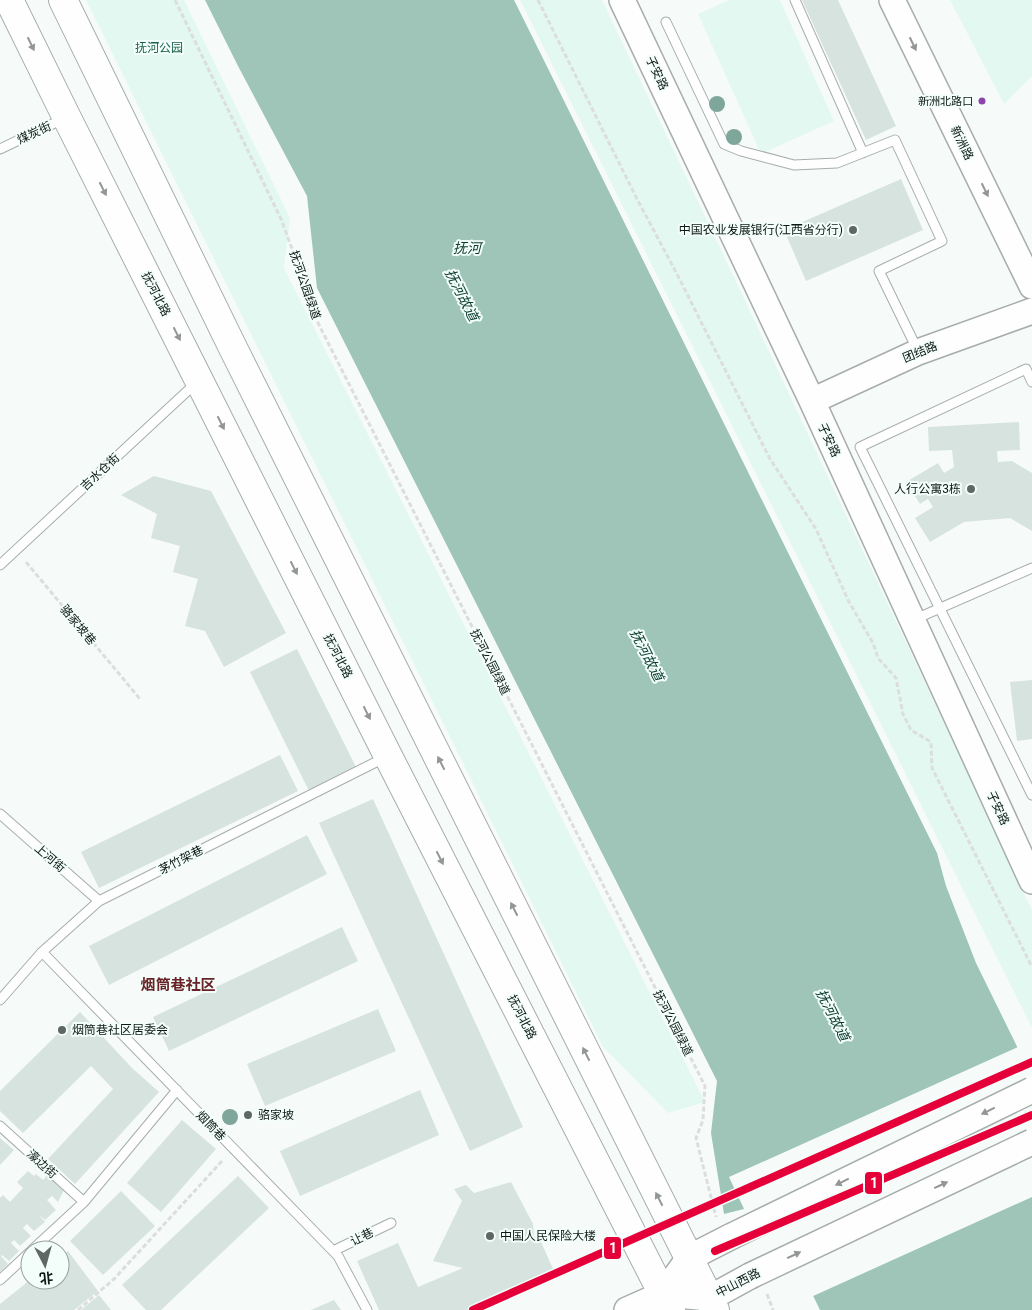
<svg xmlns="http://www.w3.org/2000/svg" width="1032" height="1310" font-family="Roboto,'Noto Sans SC',sans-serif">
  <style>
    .green { fill: #e3f8f0 }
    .water { fill: #9ec5b7 }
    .pier { fill: #f6fbf9 }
    .building { fill: #d6e3df }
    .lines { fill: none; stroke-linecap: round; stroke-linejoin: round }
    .lane-casing { stroke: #a6adaa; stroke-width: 11 }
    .secondary-casing { stroke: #a6adaa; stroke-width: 28 }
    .primary-casing { stroke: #a6adaa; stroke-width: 30 }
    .path { stroke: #dcdedd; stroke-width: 3; stroke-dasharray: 5 2.5; stroke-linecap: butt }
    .lane { stroke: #fefefe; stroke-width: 9 }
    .secondary { stroke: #fefefe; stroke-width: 25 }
    .primary { stroke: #fefefe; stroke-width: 28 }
    .secondary-bridge-casing { stroke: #a6adaa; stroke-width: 28; stroke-linecap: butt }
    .secondary-bridge { stroke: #fefefe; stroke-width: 25 }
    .metro-1-casing { stroke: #f3fefa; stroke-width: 11 }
    .metro-1 { stroke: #e60039; stroke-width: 8 }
    .tree { fill: #7ea69b }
    .oneway { fill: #929695 }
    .bus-dot { fill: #8e44ad; stroke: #f3fefa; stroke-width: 2 }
    .poi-dot { fill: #5f6764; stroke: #f3fefa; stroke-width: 2 }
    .labels { text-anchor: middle; stroke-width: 4; stroke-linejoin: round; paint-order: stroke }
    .bus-label { font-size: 11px; fill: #0e1814; stroke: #f3fefa; text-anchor: end }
    .park-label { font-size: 12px; fill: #1c614e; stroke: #f3fefa }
    .street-label { font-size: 12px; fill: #0e1814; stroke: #f3fefa }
    .poi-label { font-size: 12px; fill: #0e1814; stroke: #f3fefa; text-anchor: start }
    .water-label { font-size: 14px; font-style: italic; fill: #093b2e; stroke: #f3fefa }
    .quarter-label { font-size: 15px; font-weight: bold; fill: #692326; stroke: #f3fefa }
    .line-badge { stroke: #f3fefa; stroke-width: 2 }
    .badge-label { font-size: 14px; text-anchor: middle; font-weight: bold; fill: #fff }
  </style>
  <rect width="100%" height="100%" fill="#f6fbf9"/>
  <path class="green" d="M86,0H184L290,218L284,268L705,1102L668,1113L603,1047Z
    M520,0H602L733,275L1032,910V1028Z
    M729,0H780L834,121L761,154L698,14Z
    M950,0H1032V76L1004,104Z"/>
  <path class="water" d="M205,0H514L937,853L946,886L976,963L1032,1077V1310H820L768,1203L724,1214L711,1133L717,1081L317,288L307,196L238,66Z"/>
  <path class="pier" d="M1020,1046L1032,1071V1197L811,1297L767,1205L745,1211L729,1177Z"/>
  <path class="building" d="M802,0H838L896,126L866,140Z
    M901,179L923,230L806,281L784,230Z
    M1019,422L1020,450L997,451L998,462L1012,461L1032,473V531L1010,518L964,522L930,542L915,518L933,507L928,499L920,504L906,482L938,463L944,473L954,467L952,450L929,451L928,427Z
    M154,476L211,491L286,633L224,667L205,631L185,626L198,579L173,572L180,546L151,538L157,514L121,495Z
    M297,649L356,767L309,791L250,672Z
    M1032,680V739L1017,741L1010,682Z
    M280,755L298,791L99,888L81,852Z
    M373,799L523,1127L470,1151L319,823Z
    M307,835L327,874L109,985L89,946Z
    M342,927L358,961L169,1051L153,1017Z
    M378,1009L396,1051L265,1106L247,1064Z
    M80,1012L132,1068L159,1092L75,1184L48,1159L113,1089L91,1066L23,1133L0,1111V1091Z
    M420,1090L439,1135L300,1196L280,1151Z
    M182,1120L216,1149L161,1212L127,1183Z
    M0,1138L14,1150L0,1165Z
    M28,1171L34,1176L36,1174L43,1180L48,1174L64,1190L58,1202L52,1196L47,1200L56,1210L45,1220L39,1215L45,1222L34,1231L27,1224L23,1228L31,1236L20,1246L14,1240L11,1243L19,1251L9,1261L2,1255L1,1256L8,1264L0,1272V1198L3,1195L10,1202L23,1188L17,1182Z
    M238,1176L269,1208L161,1310H146L122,1285Z
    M511,1182L533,1224L534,1237L538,1235L557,1278L484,1310H379L357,1261L398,1243L418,1287L463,1268L433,1261L462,1201L454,1189L466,1185L474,1193Z
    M121,1191L155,1226L103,1275L70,1241Z
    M68,1251L98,1291L74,1310H0V1304L30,1280H60V1257Z
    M99,1295L111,1310H81Z
    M334,1300L341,1310H311Z"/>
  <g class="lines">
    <g class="lane-casing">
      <path id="lane" d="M795,0L863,153
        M666,22L724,144L741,151L794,165L837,163L895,140L942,241L879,271L918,351
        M0,149L65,118
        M1032,382L1026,369L860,447L1032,795
        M0,565L196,383
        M913,620L1032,568
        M0,814L99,901
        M42,952L338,1256L367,1310
        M0,1000L42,952L99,901L384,758
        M0,1126L84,1202
        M32,1250L84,1202L177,1090
        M333,1251L391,1223
        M0,1280L30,1252"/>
    </g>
    <g class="secondary-casing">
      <path id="secondary" d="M622,0L812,401L1032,881
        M892,0L1032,286
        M812,401L918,352L1032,311
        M663,1294L689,1258L732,1236
        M627,1310L663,1294L710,1298L750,1276"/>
    </g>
    <g class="primary-casing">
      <path id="primary" d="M9,0L67,118L388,756L671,1310
        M63,0L233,348L715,1310"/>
    </g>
    <path class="path" d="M175,0L281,219L302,276L313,313L705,1086L703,1120L696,1138L716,1217
      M538,0L637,199L678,276L770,459L816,529L849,602L873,643L878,658L896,678L903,714L911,730L931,742L932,768L1032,967
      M26,562L140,699
      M767,1294L773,1310
      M78,1310L114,1279L223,1160"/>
    <use href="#lane" class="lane"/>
    <use href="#secondary" class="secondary"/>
    <use href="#primary" class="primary"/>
    <g class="secondary-bridge-casing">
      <path id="secondary-bridge" d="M732,1236L1032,1090
        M750,1276L1032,1142"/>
    </g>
    <use href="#secondary-bridge" class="secondary-bridge"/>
    <g class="metro-1-casing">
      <path id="metro-1" d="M715,1251L1032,1115
        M473,1310L1032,1062"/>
    </g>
    <use href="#metro-1" class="metro-1"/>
  </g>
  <g class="tree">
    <circle cx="717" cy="104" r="8"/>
    <circle cx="734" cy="137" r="8"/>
    <circle cx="230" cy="1117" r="8"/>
  </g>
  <defs><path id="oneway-solid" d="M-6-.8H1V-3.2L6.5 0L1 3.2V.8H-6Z" transform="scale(1.25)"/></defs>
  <g class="oneway">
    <use href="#oneway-solid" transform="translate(31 44) rotate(64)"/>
    <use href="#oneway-solid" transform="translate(913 44) rotate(64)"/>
    <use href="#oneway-solid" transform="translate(103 189) rotate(63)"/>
    <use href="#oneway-solid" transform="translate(985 190) rotate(64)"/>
    <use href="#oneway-solid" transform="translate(177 334) rotate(63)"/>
    <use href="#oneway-solid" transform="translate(221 423) rotate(63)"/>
    <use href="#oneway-solid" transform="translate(294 568) rotate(63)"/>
    <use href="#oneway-solid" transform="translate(367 713) rotate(63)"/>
    <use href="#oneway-solid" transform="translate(441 763) rotate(-117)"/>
    <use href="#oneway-solid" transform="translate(440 858) rotate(63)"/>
    <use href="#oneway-solid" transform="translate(514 909) rotate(-117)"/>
    <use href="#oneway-solid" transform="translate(586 1054) rotate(-117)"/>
    <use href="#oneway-solid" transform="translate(988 1111) rotate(154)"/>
    <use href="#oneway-solid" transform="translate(842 1182) rotate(154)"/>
    <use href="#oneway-solid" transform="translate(941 1185) rotate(-25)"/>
    <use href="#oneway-solid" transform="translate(659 1199) rotate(-117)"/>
    <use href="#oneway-solid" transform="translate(794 1255) rotate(-25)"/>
  </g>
  <circle class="bus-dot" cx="982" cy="101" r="4.5"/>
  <g class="poi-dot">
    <circle cx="853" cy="230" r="5"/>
    <circle cx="971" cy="489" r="5"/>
    <circle cx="62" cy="1030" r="5"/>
    <circle cx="248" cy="1115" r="5"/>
    <circle cx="490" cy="1236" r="5"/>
  </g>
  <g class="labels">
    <g class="bus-label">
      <text x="973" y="105">新洲北路口</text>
    </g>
    <g class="park-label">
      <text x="159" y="52">抚河公园</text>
    </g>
    <g class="street-label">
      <text transform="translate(657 73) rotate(65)" y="4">子安路</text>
      <text transform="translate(34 133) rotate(-25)" y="4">煤炭街</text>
      <text transform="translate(962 143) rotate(64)" y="4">新洲路</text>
      <text transform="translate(305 285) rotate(71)" y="4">抚河公园绿道</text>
      <text transform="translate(156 294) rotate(63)" y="4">抚河北路</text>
      <text transform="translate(920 352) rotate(-22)" y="4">团结路</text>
      <text transform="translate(829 440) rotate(65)" y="4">子安路</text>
      <text transform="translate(100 472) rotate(-43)" y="4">吉水仓街</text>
      <text transform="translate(78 625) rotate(50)" y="4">骆家坡巷</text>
      <text transform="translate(338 656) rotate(63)" y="4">抚河北路</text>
      <text transform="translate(490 662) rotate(63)" y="4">抚河公园绿道</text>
      <text transform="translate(998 808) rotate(65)" y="4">子安路</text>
      <text transform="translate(50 858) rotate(41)" y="4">上河街</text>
      <text transform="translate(181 860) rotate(-27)" y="4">茅竹架巷</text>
      <text transform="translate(522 1017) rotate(63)" y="4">抚河北路</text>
      <text transform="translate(673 1023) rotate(63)" y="4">抚河公园绿道</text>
      <text transform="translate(211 1126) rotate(46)" y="4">烟筒巷</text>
      <text transform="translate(42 1164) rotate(42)" y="4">濠边街</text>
      <text transform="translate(362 1237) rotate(-26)" y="4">让巷</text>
      <text transform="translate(738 1283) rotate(-27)" y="4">中山西路</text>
    </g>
    <g class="poi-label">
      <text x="843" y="234" text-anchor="end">中国农业发展银行(江西省分行)</text>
      <text x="961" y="493" text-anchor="end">人行公寓3栋</text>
      <text x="72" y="1034">烟筒巷社区居委会</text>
      <text x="258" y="1119">骆家坡</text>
      <text x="500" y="1240">中国人民保险大楼</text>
    </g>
    <g class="water-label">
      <text x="467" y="253">抚河</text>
      <text transform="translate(462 295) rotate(63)" y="5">抚河故道</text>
      <text transform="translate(647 655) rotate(63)" y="5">抚河故道</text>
      <text transform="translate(833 1015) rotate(63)" y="5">抚河故道</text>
    </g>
    <g class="quarter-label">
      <text x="178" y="990">烟筒巷社区</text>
    </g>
  </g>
  <g class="line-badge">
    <rect x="864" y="1171" width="19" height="24" rx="5" fill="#e60039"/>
    <rect x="603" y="1236" width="19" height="24" rx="5" fill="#e60039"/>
  </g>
  <g class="badge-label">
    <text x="874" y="1188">1</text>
    <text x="613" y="1253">1</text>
  </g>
  <g transform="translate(45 1265) rotate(174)"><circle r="24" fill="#f3fefa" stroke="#97a29e"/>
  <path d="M0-4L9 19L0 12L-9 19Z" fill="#5f6764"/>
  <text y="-8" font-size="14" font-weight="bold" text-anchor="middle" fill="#0e1814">北</text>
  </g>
</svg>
